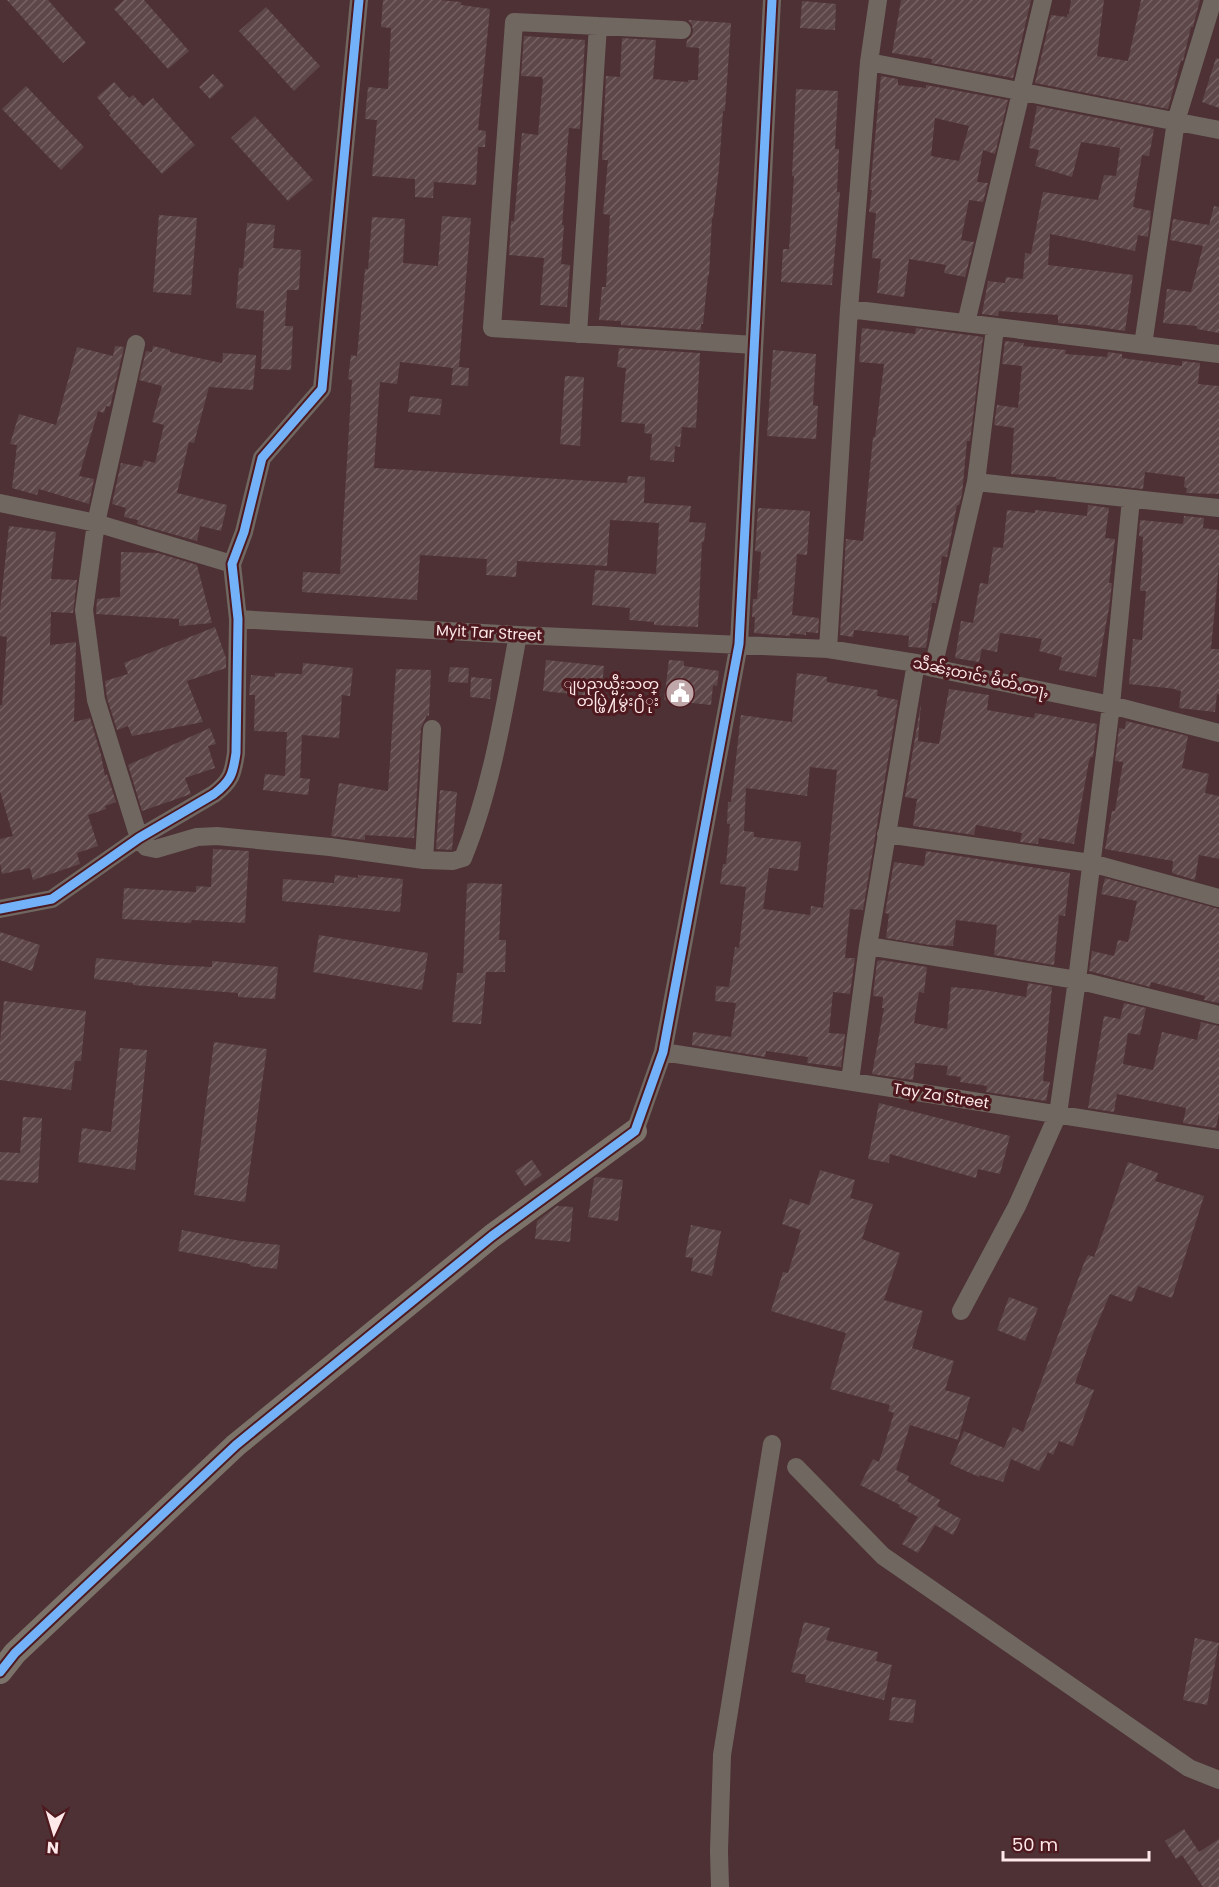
<svg xmlns="http://www.w3.org/2000/svg" width="1219" height="1887" font-family="Poppins,'Noto Sans Myanmar',sans-serif">
  <style>
    .building { fill: url(#building-hatch); fill-rule: evenodd }
    .lines { fill: none; stroke-linecap: round; stroke-linejoin: round }
    .street { stroke: #706761; stroke-width: 18 }
    .secondary { stroke: #7b726a; stroke-width: 24 }
    .cycleway-casing { stroke: #4e1a20; stroke-width: 13 }
    .cycleway { stroke: #73b2f8; stroke-width: 9 }
    .labels { text-anchor: middle; stroke-width: 6; stroke-linejoin: round; paint-order: stroke }
    .street-label { font-size: 15px; fill: #fee8e9; stroke: #4e1a20 }
    .poi-label { font-size: 15px; fill: #fee8e9; stroke: #4e1a20; text-anchor: end }
  </style>
  <defs>
    <pattern id="building-hatch" width="6" height="6" patternUnits="userSpaceOnUse" patternTransform="scale(1.5)"><rect width="6" height="6" fill="#5e4749"/><path d="M-1 1l2-2M0 6l6-6M5 7l2-2" fill="none" stroke="#766263"/></pattern>
  </defs>
  <rect width="100%" height="100%" fill="#4d3134"/>
  <path class="building" d="M7,0H48L86,43L63,63Z
    M124,0H144L189,51L168,69L114,9Z
    M383,0H439L461,2V5L490,9L478,130L486,131L485,147H478L476,185L434,182L433,198L415,197V179L372,176L377,120L365,119L368,87L388,89L391,28L381,27Z
    M901,0H1031L1013,78L931,63L932,59L892,53Z
    M1071,0H1104L1097,56L1128,61L1141,0H1200L1193,27H1191L1183,61L1181,60L1168,109L1035,83L1051,15L1067,17V14H1069Z
    M802,1L836,4L835,30L800,28Z
    M266,7L320,66L294,91L239,31Z
    M688,20L731,23L725,111H723L719,168L713,218H712L709,276H708L703,324H701V330L621,325V321L599,320L602,287H606L610,215L603,214L608,160H602L606,76L620,77L622,38L656,40L653,79L688,82V80H698L699,48L686,47L687,40L691,37L693,31L692,25Z
    M524,36L585,40L580,129L569,128L565,176H566L562,225H564L561,264L570,265L567,307L540,305L544,258L509,255L511,221H514L522,133L538,135L543,80L542,77L521,76Z
    M1216,58L1219,59V108L1202,102Z
    M213,74L224,86L210,99L199,87Z
    M881,76L898,79V85L926,88V85L1008,100L995,154L983,150L977,182L988,183L983,202L969,200L961,240L974,242L965,277L944,273L946,265L909,259L904,297L877,293L881,259L872,258L876,213L869,212L872,190H870ZM935,118L969,126L959,161L931,156Z
    M114,82L129,98L133,95L143,106L153,98L195,145L162,174L109,115L111,114L97,97Z
    M26,86L84,147L61,170L2,109Z
    M796,89L838,91L835,149H839L837,192H840L832,285L781,282L783,249H789L794,176H792Z
    M1037,106L1154,129L1149,156L1142,155L1133,207L1151,211L1148,237L1138,235L1135,251L1050,234L1048,265L1133,275L1125,331L1087,325L1058,323V315L999,311L998,316L982,314L988,281L1005,283L1006,277L1023,279L1025,253L1031,254L1043,192L1098,200L1104,175L1116,176L1120,148L1081,142L1072,177L1035,166L1039,150L1029,148Z
    M255,116L313,180L288,201L231,138Z
    M1214,206L1219,207V333L1197,329V326L1163,323L1167,289L1191,292L1203,246L1170,240L1173,219L1209,225Z
    M159,215L197,218L191,295L153,292Z
    M442,216L471,218L459,367L469,368L468,386L451,385L453,368L400,362L397,384L380,382L374,468L627,483L628,476L645,477L644,503L691,506L689,522L706,523L704,542H702L698,627L654,625V622L629,620L630,608L592,605L595,570L656,574L659,523L610,520L607,566L517,561L516,577L486,575L487,559L420,555L417,600L302,592L303,572L340,574L352,380L348,379L351,355L357,356L365,269H368L372,217L405,219L403,263L438,266Z
    M247,223L275,225L273,248L301,250L299,290H287L285,326H293L291,370L261,369L264,311L236,308L239,268H243Z
    M862,328L915,334L916,328L983,337L970,441H967L962,494L959,505H957L947,557L942,556L936,603H932L926,648L908,647L909,636L854,630L853,637L840,635L846,539L863,541L873,437H875L884,364L859,362Z
    M1005,341L1024,343L1023,346L1066,350L1065,354L1107,357L1108,352L1122,354V358L1182,366V361L1200,363L1198,384L1219,386V494L1186,493L1187,488L1184,487L1185,477L1145,472L1143,489L1056,479V477L1011,474L1014,428L994,425L997,405L1018,408L1022,366L1002,364Z
    M115,346L124,347L110,407L106,406L104,413L98,411L79,476L94,479L89,504L39,489L37,495L12,488L17,445L10,444L19,414L56,425L77,347L113,356Z
    M153,346L170,350V352L222,363L223,353L256,355L253,390L209,387L194,443L189,442L177,493L227,505L221,531L200,526L197,541L137,524L138,520L124,517L126,508L112,504L121,463L142,467L144,460L155,463L164,425L152,422L162,386L139,380L146,351L152,352Z
    M619,348L700,353L696,428L682,427L680,447L675,446L674,462L650,460L652,434L644,433L645,424L621,422L626,368L617,367Z
    M773,350L816,354L813,405L818,406L816,439L767,436Z
    M565,376L584,377L580,446L560,444Z
    M410,396L442,399L440,415L408,412Z
    M1088,505L1109,508L1105,538L1115,539L1109,583H1112L1109,608L1096,677L1059,670L1062,657L1039,651L1042,639L1000,633L997,652L982,649L979,662L955,658L961,621L973,623L980,583L988,584L993,547L1003,548L1007,510L1035,513V510L1087,516Z
    M758,508L810,511L807,555L797,554L792,615L819,618L818,633L806,632V635L790,633V636L754,633L755,617H752L753,599H757L761,552L755,551Z
    M1184,516L1204,518L1203,528L1219,530V565L1211,649H1219V694H1217L1215,712L1179,708L1181,691L1175,690L1176,689L1129,684L1133,639L1142,640L1146,591H1140L1143,552H1142L1143,537L1139,536L1140,520L1183,524Z
    M9,526L56,532L51,579L77,580L73,613L51,612L50,645L76,642L74,722L90,718L101,755L105,776L107,774L116,802L105,806L106,809L88,815L98,846L77,853L80,864L33,880L30,868L2,874L0,863V839L13,836L0,791V705H2L7,637L0,636V609Z
    M121,552L158,553L197,565L212,623L179,626V619L96,614L97,599L120,597Z
    M215,627L226,658V668L187,681L203,722L132,736L128,726L117,730L107,698L105,681L128,674L124,663Z
    M546,660L604,666L601,697L543,691Z
    M669,660L684,661V666L719,671L717,686L713,685L711,705L664,700Z
    M303,663L353,668L350,696L342,695L339,738L302,735L300,778L310,779L308,795L263,790L265,774L285,776L287,732L254,731L255,695H249L251,675L275,677V673L302,674Z
    M450,667L469,668L468,683L448,682Z
    M396,669L431,670L429,716L427,715L421,728L414,838L365,835V840L331,836L339,783L388,791Z
    M797,673L827,677V682L878,690L877,696L898,700L863,910L850,909L845,958H855L850,994L833,992L829,1033L845,1034L841,1067L807,1063L808,1057L766,1051L765,1057L692,1045L693,1032L731,1037L736,1003L715,1001L716,986L729,987L735,947L739,948L746,887L720,884L723,864H726L730,824H727L728,802H731L741,715L792,722ZM810,767L837,770L823,908L811,906L810,915L763,909L769,868L798,871L801,842L754,837V832L744,831L746,788L807,796Z
    M471,677L492,679L490,699L470,697Z
    M949,689L989,695L987,710L1034,718L1035,713L1097,724L1093,757H1091L1089,761L1074,844L1039,838L1038,844L1020,842L1022,833L976,825L974,835L913,826L917,799L905,797L921,703L918,741L939,744Z
    M1126,721L1188,736L1182,768L1209,774L1205,793L1219,796V859L1199,855L1195,880L1172,873L1173,861L1105,849L1112,811H1115L1123,762L1115,761L1119,728L1125,729Z
    M210,728L216,744L208,746L215,768L185,778L191,794L142,811L128,765Z
    M440,790L457,792L452,850L436,849Z
    M213,849L249,851L245,923L192,920L191,923L122,919L124,888L196,892V886L211,887Z
    M926,851L1070,873L1065,916L1059,915L1054,965L994,955L997,925L956,920L953,946L930,945L886,938L889,914L885,913L894,862L924,866Z
    M335,875L358,878V875L403,879L400,912L282,901L283,879L334,883Z
    M1105,878L1219,909V1003L1204,1000L1205,996L1151,982L1150,987L1089,971L1092,951L1114,956L1118,940L1128,942L1137,901L1101,894Z
    M471,883L502,884L499,940H506L505,972H486L481,1024L452,1022L457,973H463L467,884Z
    M0,932L40,945L32,971L0,960Z
    M319,935L428,953L422,990L313,972Z
    M96,958L169,965L212,967V961L278,967L275,999L238,997V993L133,985V983L94,979Z
    M881,960L927,967L924,993L919,992L914,1023L947,1029L951,987L984,990L1026,997L1028,983L1052,987L1043,1081L1050,1082L1046,1101L986,1092L987,1086L960,1082L961,1077L946,1075L948,1066L915,1063L913,1080L872,1074L884,1008H882L883,997L873,996L877,961Z
    M4,1001L86,1011L81,1061H75L71,1090L0,1080V1041Z
    M1124,1003L1146,1008L1140,1035L1128,1033L1123,1064L1153,1070L1162,1032L1197,1040L1201,1022L1219,1026V1113L1216,1128L1183,1123L1186,1108L1117,1094L1114,1112L1088,1108L1104,1016L1120,1019Z
    M214,1042L267,1049L245,1202L194,1195Z
    M120,1048L147,1050L135,1170L78,1162L82,1128L111,1132Z
    M879,1103L1010,1136L1000,1174L978,1169L976,1178L890,1154L889,1163L868,1159Z
    M23,1117L42,1118L38,1183L0,1180V1152L20,1153Z
    M532,1160L542,1175L525,1186L515,1171Z
    M1128,1162L1158,1173L1155,1181L1204,1196L1172,1298L1138,1286L1132,1302L1110,1294L1092,1336L1075,1383L1094,1390L1073,1446L1059,1441L1053,1455L1048,1452L1039,1471L1011,1459L1003,1482L980,1475L979,1477L950,1464L964,1431L1004,1448L1013,1427L1023,1432L1084,1263L1088,1255L1094,1257Z
    M820,1170L855,1180L850,1198L873,1204L862,1239L900,1253L884,1300L923,1311L912,1348L954,1361L945,1390L970,1397L958,1440L910,1425L896,1470L909,1476L907,1481L940,1500L937,1506L961,1519L953,1535L935,1525L918,1553L902,1544L918,1517L899,1507L900,1505L860,1485L873,1459L879,1462L894,1413L888,1411L890,1405L830,1389L846,1333L771,1311L783,1272L788,1273L801,1230L782,1224L790,1199L809,1205Z
    M597,1177L623,1180L618,1221L588,1217L594,1179Z
    M557,1206L573,1207L570,1242L535,1239L537,1221Z
    M691,1225L721,1231L712,1276L691,1271L693,1258L685,1257Z
    M182,1230L241,1241L280,1245L277,1269L250,1266V1264L178,1251Z
    M1009,1297L1038,1308L1025,1341L997,1330Z
    M804,1622L830,1628L826,1640L878,1652L876,1661L892,1665L884,1700L805,1682L806,1675L791,1672Z
    M1195,1638L1219,1643L1207,1705L1183,1700Z
    M892,1697L916,1700L913,1723L889,1720Z
    M1184,1829L1199,1852L1219,1839V1887H1203L1182,1855L1176,1859L1165,1841Z"/>
  <g class="lines">
    <path class="street" d="M682,30L514,22L492,328L754,345
      M869,62L1219,130
      M849,309L1219,354
      M966,323L1043,0
      M578,334L598,26
      M136,344L96,523L84,610L96,700L139,838L146,847L156,849L197,837L217,836L330,847L424,860L453,861L463,858C492,788 504,709 518,635
      M1143,345L1176,121L1213,0
      M976,482L1219,508
      M0,503L96,523L232,564
      M238,619L518,635L828,649L916,663L933,668L1111,705L1219,733
      M828,649L849,309L869,62L878,0
      M933,668L976,482L995,328
      M886,834L1091,863L1219,898
      M424,860L432,729
      M0,909L52,899L139,838L214,794C231,781 233,774 236,753L238,619L232,564L244,532L262,458L322,389L359,0
      M868,946L1077,980L1219,1015
      M663,1052L1219,1140
      M850,1081L868,946L916,663
      M635,1131L663,1052L739,644L772,0
      M961,1311L1017,1206L1058,1114L1077,980L1111,705L1131,499
      M796,1467L883,1556L1189,1768L1219,1780
      M720,1887L719,1851L722,1755L772,1444"/>
    <path class="secondary" d="M0,1672L15,1653L236,1445L492,1236L635,1131"/>
    <g class="cycleway-casing">
      <path id="cycleway" d="M0,909L52,899L139,838L214,794C231,781 233,774 236,753L238,619L232,564L244,532L262,458L322,389L359,0
        M0,1672L15,1653L236,1445L492,1236L635,1131L663,1052L739,644L772,0"/>
    </g>
    <use href="#cycleway" class="cycleway"/>
  </g>
  <defs>
    <g id="civic-disc" transform="scale(1.5)"><circle r="9.5" fill="#c0a8aa" stroke="#4e1a20"/><path d="M-.6-6.5H3V-4.5H.6V-3L4-1V1h2V6H-6V1h2V-1L-.6-3ZM-1.2 2.5V6h2.4V2.5Z" fill="#fff"/></g>
  </defs>
  <g fill-rule="evenodd">
    <use href="#civic-disc" x="680" y="693"/>
  </g>
  <g class="labels">
    <g class="street-label">
      <text transform="translate(489 633) rotate(3)" y="5">Myit Tar Street</text>
      <text transform="translate(981 677) rotate(12)" y="5">သဵၼ်ႈတၢင်း မႅတ်ႉတႃႇ</text>
      <text transform="translate(941 1096) rotate(9)" y="5">Tay Za Street</text>
    </g>
    <g class="poi-label">
      <text x="659" y="689">ျပည္နယ္မီးသတ္<tspan x="659" dy="17">တပ္ဖြဲ႔မွဴး႐ံုး</tspan></text>
    </g>
  </g>
  <g transform="translate(54 1833) rotate(184)" stroke="#4e1a20" stroke-width="4.5" paint-order="stroke">
  <path d="M0-4.5L10 22L0 15L-10 22Z" fill="#fee8e9"/>
  <text y="-9" font-size="16" font-weight="bold" text-anchor="middle" fill="#fee8e9">N</text>
  </g>
  <path d="M1003 1851v9h146v-9" fill="none" stroke="#fee8e9" stroke-width="3"/>
  <text x="1012" y="1851" font-size="18" fill="#fee8e9" stroke="#4e1a20" stroke-width="4.5" paint-order="stroke">50 m</text>
</svg>
